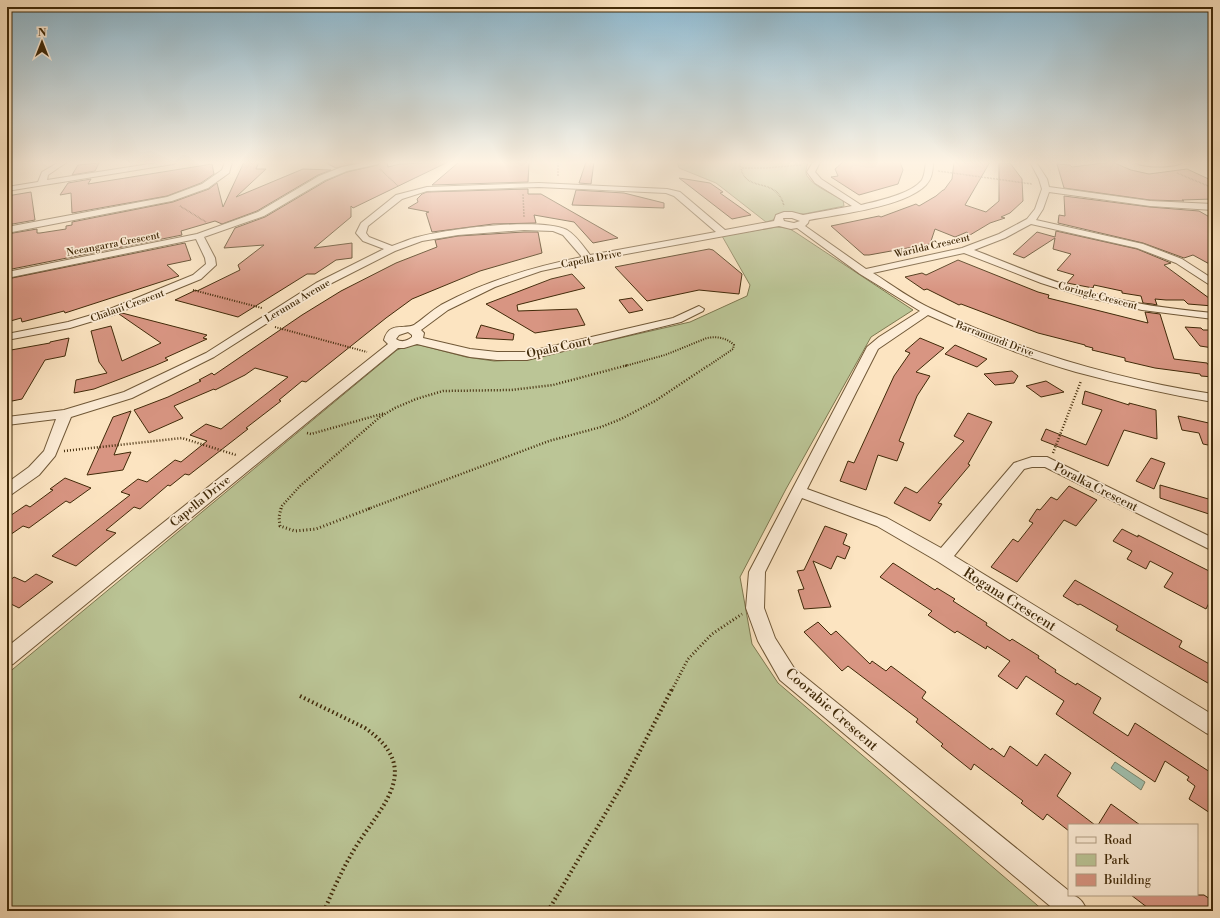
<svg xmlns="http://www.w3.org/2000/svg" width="1220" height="918" font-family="'Libre Bodoni',serif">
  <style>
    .green { fill: #bbc596; stroke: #7e7850 }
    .water { fill: #a0bfad; stroke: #7a836b }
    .building { fill: #d89582; stroke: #412a09 }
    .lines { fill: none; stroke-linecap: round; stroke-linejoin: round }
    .minor-casing { stroke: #705837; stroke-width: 2 }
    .path-far4 { stroke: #412a09; stroke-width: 1.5; stroke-dasharray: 0.5 1; stroke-linecap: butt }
    .path-far3 { stroke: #412a09; stroke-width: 2; stroke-dasharray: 1 1.5; stroke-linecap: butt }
    .path-far2 { stroke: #412a09; stroke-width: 2.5; stroke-dasharray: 1 2; stroke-linecap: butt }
    .path-far1 { stroke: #412a09; stroke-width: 3; stroke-dasharray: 1 2.5; stroke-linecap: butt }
    .path { stroke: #412a09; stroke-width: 4; stroke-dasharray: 1.5 3; stroke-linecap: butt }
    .minor { fill: #fdedd7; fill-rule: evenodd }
    .labels { text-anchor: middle; stroke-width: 3.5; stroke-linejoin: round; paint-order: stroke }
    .far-street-label { font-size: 10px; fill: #412a09; stroke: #fdedd7 }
    .street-label { font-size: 12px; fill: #412a09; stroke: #fdedd7 }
    .near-street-label { font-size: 14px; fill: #412a09; stroke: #fdedd7 }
  </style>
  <rect width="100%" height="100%" fill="#fce4c1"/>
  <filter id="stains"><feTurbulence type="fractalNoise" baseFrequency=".005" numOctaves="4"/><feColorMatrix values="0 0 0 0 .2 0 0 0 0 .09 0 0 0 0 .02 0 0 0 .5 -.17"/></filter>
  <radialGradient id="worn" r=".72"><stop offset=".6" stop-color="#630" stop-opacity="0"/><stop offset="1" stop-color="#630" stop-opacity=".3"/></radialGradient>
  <path class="green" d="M677,162H808C807,167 804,173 808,177C813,186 834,195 843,200L844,206L804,214L788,213L777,215L773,220L766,222L716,183L679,168Z
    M776,227L788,228L795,232L913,310L871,337L786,489L740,577L752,644L778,683L1044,911H7V674L397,350L410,345H420L466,357L494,361L524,360L690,322L747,296L750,285L722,236Z"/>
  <path class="water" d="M1115,762L1145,782L1141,790L1111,768Z"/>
  <path class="building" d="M244,162H259L256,169H266L236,197L303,169L331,170L318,175L257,211L222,224L215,221L181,231L182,235L7,270V259H9L7,234L37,229V233H40L66,229V226L72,225V222L173,202L209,189L217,183L223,207Z
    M324,162H362L336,168Z
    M380,162H387L388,167L400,164L448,162L353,208L351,206V217L314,248L352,243V258L336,260L315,274H307L238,317L175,300L196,290L197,291L240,270L238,265L264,245L224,248L235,228L265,217L326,181L347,172L378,165Z
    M459,162H529L528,182L432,185Z
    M586,162H594L591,184L579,183Z
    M843,162H900L903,170L898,184L859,195L831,177L838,176L835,169Z
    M954,162H990L965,205L986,212L999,201V163H1010L1022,179L1023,201L1010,213L1001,217L1005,218L990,223L970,235L967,232L955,237L935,229L930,244L869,255H864L831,226L879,216L881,217L916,204L919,206L936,196L943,190H944L952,179Z
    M1112,162L1131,170L1149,174L1187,169L1213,181V199L1182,200L1184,201L1150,200L1064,188L1057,164L1070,165L1072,167Z
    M99,163L95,171L72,175L78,165Z
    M212,164L214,174L201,183L167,196L72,213L71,193L60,195L68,183L91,179L88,184Z
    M679,178L710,183L723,192L720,193L751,215L732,219Z
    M528,189V194H541L618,238L593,243L574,222L534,215L536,223L493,224L432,232L426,213L429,212L408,208L418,202L417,199L422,194L427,192Z
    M576,190L624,193L664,203V208L572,205Z
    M31,192L35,220L7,225V196Z
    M1064,196L1150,207L1199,211L1213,219V266L1193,255L1184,258L1143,243L1058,223L1059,215L1065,216Z
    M1056,231L1137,249L1171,263L1164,265L1213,301V306L1188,304L1184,300H1166L1155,299L1157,305L1152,304L1143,303L1141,296L1122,293V291L1094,285L1093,288L1067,283L1074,275L1057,270L1071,254L1053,249L1055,238L1024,258L1013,254L1037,232L1055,237Z
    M524,232H538L542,253L480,271L412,299L386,318L306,382L302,381L279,400L281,401L246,428L248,429L189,475L185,474L170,486L168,485L140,509L134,507L106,530L116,533L76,566L52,556L130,495L121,492L138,479L147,482L175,460L181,462L207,441L190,435L206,424L221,429L288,377L255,368L245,375L215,390L214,389L174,406L183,418L149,433L134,410L168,397L201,381L199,380L212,373L214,375L302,315L341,291L396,263L437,247L435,240L458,236Z
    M185,243L191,260L167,265L179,276L65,313L64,311L22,322L21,318L7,322V279Z
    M709,249L713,250L742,274L739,294L699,290L647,301L615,267Z
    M958,260L1038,292L1049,295L1048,298L1148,323L1145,312L1160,314L1174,359L1207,363L1213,372V377L1201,376L1200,374L1155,368L1125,361V358L1092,350L1093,348L1085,346V345L1038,333L961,304L959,305L927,289L924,290L905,277L922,273L926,275Z
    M572,274L585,288L517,305L518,311L577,309L585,325L535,333L486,304L551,279Z
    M632,298L643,310L629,313L619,300Z
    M122,313L207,335L203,338L207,339L165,358L168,360L154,366L94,389L74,393L76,380L107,373L99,362L91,331L111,326L122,361L161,343L119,314Z
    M481,325L514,334L513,340L476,338Z
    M1185,327L1201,328L1203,330H1213V348L1200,346Z
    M69,338L65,356L45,360L22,399L7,402V357L11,350L50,343V342Z
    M920,338L944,348L916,372L930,376L917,396L899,441L904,443L897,461L878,455L866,490L840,481L848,461L854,463L894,376L910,353L905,351Z
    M955,345L987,359L977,367L945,354Z
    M1012,371L1018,376L1014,383L995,385L984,374Z
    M1046,381L1064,392L1041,397L1026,386Z
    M1085,391L1129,405V403L1156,410L1157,439L1124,430L1108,466L1041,440L1046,429L1086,445L1102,410L1082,404Z
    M131,411L114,455L131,452L123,470L87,475L113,417Z
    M968,413L992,422L968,464L970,465L938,503L942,504L930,521L894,503L905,487L917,493L964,441L954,436Z
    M1178,416L1213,424V446L1203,444L1199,433L1182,430Z
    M1151,458L1165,463L1154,489L1136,481Z
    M65,478L91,488L70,503L66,501L29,528L23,526L7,537V518L26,505L30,507L53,490L50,489Z
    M1160,485L1212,500V515L1160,498Z
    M1069,486L1097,500L1076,526L1064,520L1017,582L991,567L1013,539L1018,542L1033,523L1029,521L1037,509L1040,510L1051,497L1057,500Z
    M825,526L847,534L843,544L850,547L845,559L837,556L831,569L813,561L831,607L804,609L798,590L804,589L797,571L804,570Z
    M1122,529L1138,537V535L1213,573V595L1206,609L1164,587L1173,573L1150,561L1146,569L1127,559L1132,551L1113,541Z
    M893,563L935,590L937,588L955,599L953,601L987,623L986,625L1010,641L1012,639L1039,656L1038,658L1056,670L1055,672L1076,685L1077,683L1101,698L1093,713L1128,736L1135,723L1213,774V815L1189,799L1195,786L1187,780L1189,777L1165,761L1155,782L1056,714L1064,701L1026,676L1017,689L998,676L1010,661L987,646L986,649L957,631L955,633L928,615L932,611L880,577Z
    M36,574L53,582L19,608L7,602V583L14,577L25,582Z
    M1075,580L1182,641L1179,647L1213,666V686L1116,630L1118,626L1080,604L1078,605L1063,596Z
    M818,622L831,635L836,631L870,664L872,661L886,671L891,666L926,692L922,698L991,750L992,748L1004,757L1010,746L1037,766L1045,754L1071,773L1057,796L1095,825H1069V831L1047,814L1043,820L1021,803L1023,801L974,764L971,770L941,746L943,744L916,722L918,719L848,666L842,671L804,632Z
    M1111,804L1140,825H1098Z
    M1131,895H1204L1213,901V911H1152Z"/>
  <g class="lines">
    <g class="minor-casing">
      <path id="minor" d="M59,162H67L48,175L47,180L162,162H177L173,164L7,191V187L38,182L42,172Z
        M225,162H232L229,173L208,188L172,201L7,233V227L167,197L202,184L222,170Z
        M367,162H379L378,164L347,171L325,180L264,216L204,237L215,258L216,265L201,279L113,315L70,328L7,340V334L68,322L105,311L193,275L206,264L205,258L196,239L7,278V272L197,234L258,212L319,176L342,167Z
        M813,162H820L815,172L821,179L861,205C878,201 911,194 922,180C925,174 925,168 926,162H933C933,170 932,179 926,185C904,207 840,214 809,220L808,223L805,226L866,269L962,248L999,234L1027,219L1035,209L1042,189L1039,179L1030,162H1036L1047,179L1049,187L1150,201L1213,204V210L1150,206L1049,192L1043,209L1036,220L1143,244L1182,259L1213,279V287L1176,263L1137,248L1031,224L1005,238L974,250C1013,265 1051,282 1092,293C1131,304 1172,309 1213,313V319L1142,310L1085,297L1041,283L964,253L873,273C892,285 912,300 932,309C1021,351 1116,379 1213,394V402C1167,394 1121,384 1076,372C1025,358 976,336 928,315L878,349L807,489L887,518L941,548L1014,463L1032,457H1047L1213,538V551L1045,467H1032L1024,469L954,556L1213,715V736L1206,733L937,561L877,526L802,498L765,572L764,608L775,638L794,668L1069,891V895C1079,895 1084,903 1087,911H1056L780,680L758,641L746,608L749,572L867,347L879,337L920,311L860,274L797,228L791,229L779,226L588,261L541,271L495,287L448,310L421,330L424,333L423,338L470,349L497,352H527L673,318L699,306L704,309L703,311L681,322L527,360H497L470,357L417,344L404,348H398L13,664L7,666V647L388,344L384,340C389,321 404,330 414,325C423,319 431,311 441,305C485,281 533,267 582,257L563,235L553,231L524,230L458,235L422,241L395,251L324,287L214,357L132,398L71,417L55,456L39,475L12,494L7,495V483L29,467L44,451L56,419L7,425V417L64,410L124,392L206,353L316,283L384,249L363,241L356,233L361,223L396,195L427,187L539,183L667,189L680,192L725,230L774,221L776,215L784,212H792L803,215L852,206L815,183L807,172ZM539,187L666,193L674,196L716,232L590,255C584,247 576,235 567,230C540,217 448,229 418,237C409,239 401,243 392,246L369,237L366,233L368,226L402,199L427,191ZM783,218H792L800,221L794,223L784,221ZM408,332L412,335V337C407,341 402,343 396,339L399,335Z
        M1135,162H1183C1176,168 1142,168 1135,162Z"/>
    </g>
    <path class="path-far4" d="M558,162V176
      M739,162C741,166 741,171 743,174C752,191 777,178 784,206
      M742,168H765L802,165
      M380,169L398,186
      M938,171L1032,184
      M1177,173L1213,188
      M523,194L524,217
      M180,206L206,222"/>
    <path class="path-far3" d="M193,290L262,308
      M275,327L367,352
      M625,366L665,355L707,338C717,336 727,338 734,345L733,349L708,366"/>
    <path class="path-far2" d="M307,433L311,434L385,413
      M64,451L182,438L236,455
      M1053,453L1081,381
      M281,509L282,506L300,486L380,417L395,408L416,399L443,391L511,390L553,385L628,365
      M368,509L549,441L601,427L621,419L655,401L709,365"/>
    <path class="path-far1" d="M281,508L279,517L280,526L295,531L316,529L371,508
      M672,690L688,659L712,634L742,614"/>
    <path class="path" d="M300,696L365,728C424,769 382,805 355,848C343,868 333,890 324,911
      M548,911L624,782L672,689"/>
    <use href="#minor" class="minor"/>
  </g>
  <linearGradient id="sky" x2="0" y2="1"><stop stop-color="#8bb8d0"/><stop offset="0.56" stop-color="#fef3e3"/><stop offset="1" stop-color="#fef3e3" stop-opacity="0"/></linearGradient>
  <rect width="1220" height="290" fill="url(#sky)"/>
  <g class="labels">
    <g class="far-street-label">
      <text transform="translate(113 243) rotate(-11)" y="4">Neeangarra Crescent</text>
      <text transform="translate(932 245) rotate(-13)" y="4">Warilda Crescent</text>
      <text transform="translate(591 258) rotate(-11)" y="4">Capella Drive</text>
      <text transform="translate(1098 295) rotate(15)" y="4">Coringle Crescent</text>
      <text transform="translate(297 300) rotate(-31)" y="4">Lerunna Avenue</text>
      <text transform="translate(127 305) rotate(-20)" y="4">Chalani Crescent</text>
      <text transform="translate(995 338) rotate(21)" y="4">Barramundi Drive</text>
    </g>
    <g class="street-label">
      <text transform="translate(559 347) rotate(-12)" y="4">Opala Court</text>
      <text transform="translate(1096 487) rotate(27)" y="4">Poralka Crescent</text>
      <text transform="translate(200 501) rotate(-39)" y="4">Capella Drive</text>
    </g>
    <g class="near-street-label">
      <text transform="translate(1010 599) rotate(32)" y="5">Rogana Crescent</text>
      <text transform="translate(832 709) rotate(41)" y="5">Coorabie Crescent</text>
    </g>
  </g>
  <rect width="1220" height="918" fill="none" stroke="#fce4c1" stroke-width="24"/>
  <rect x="8" y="8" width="1204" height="902" fill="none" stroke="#412a09" stroke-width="2"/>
  <rect x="12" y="12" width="1196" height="894" fill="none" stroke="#412a09"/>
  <rect x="1068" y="824" width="130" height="72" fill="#fdedd7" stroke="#b29f85"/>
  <rect x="1076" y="837" width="20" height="6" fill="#fdedd7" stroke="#b29f85"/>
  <text x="1104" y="844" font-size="12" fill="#412a09">Road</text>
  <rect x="1076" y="854" width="20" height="12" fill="#bbc596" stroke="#b29f85"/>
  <text x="1104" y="864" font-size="12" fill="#412a09">Park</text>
  <rect x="1076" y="874" width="20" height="12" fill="#d89582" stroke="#b29f85"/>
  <text x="1104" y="884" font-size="12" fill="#412a09">Building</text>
  <g transform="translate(42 42)" stroke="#fdedd7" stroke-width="3" paint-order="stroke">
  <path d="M0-3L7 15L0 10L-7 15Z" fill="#412a09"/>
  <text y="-6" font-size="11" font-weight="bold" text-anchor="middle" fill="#412a09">N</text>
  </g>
  <rect width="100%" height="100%" filter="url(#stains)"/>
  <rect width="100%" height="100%" fill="url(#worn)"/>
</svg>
